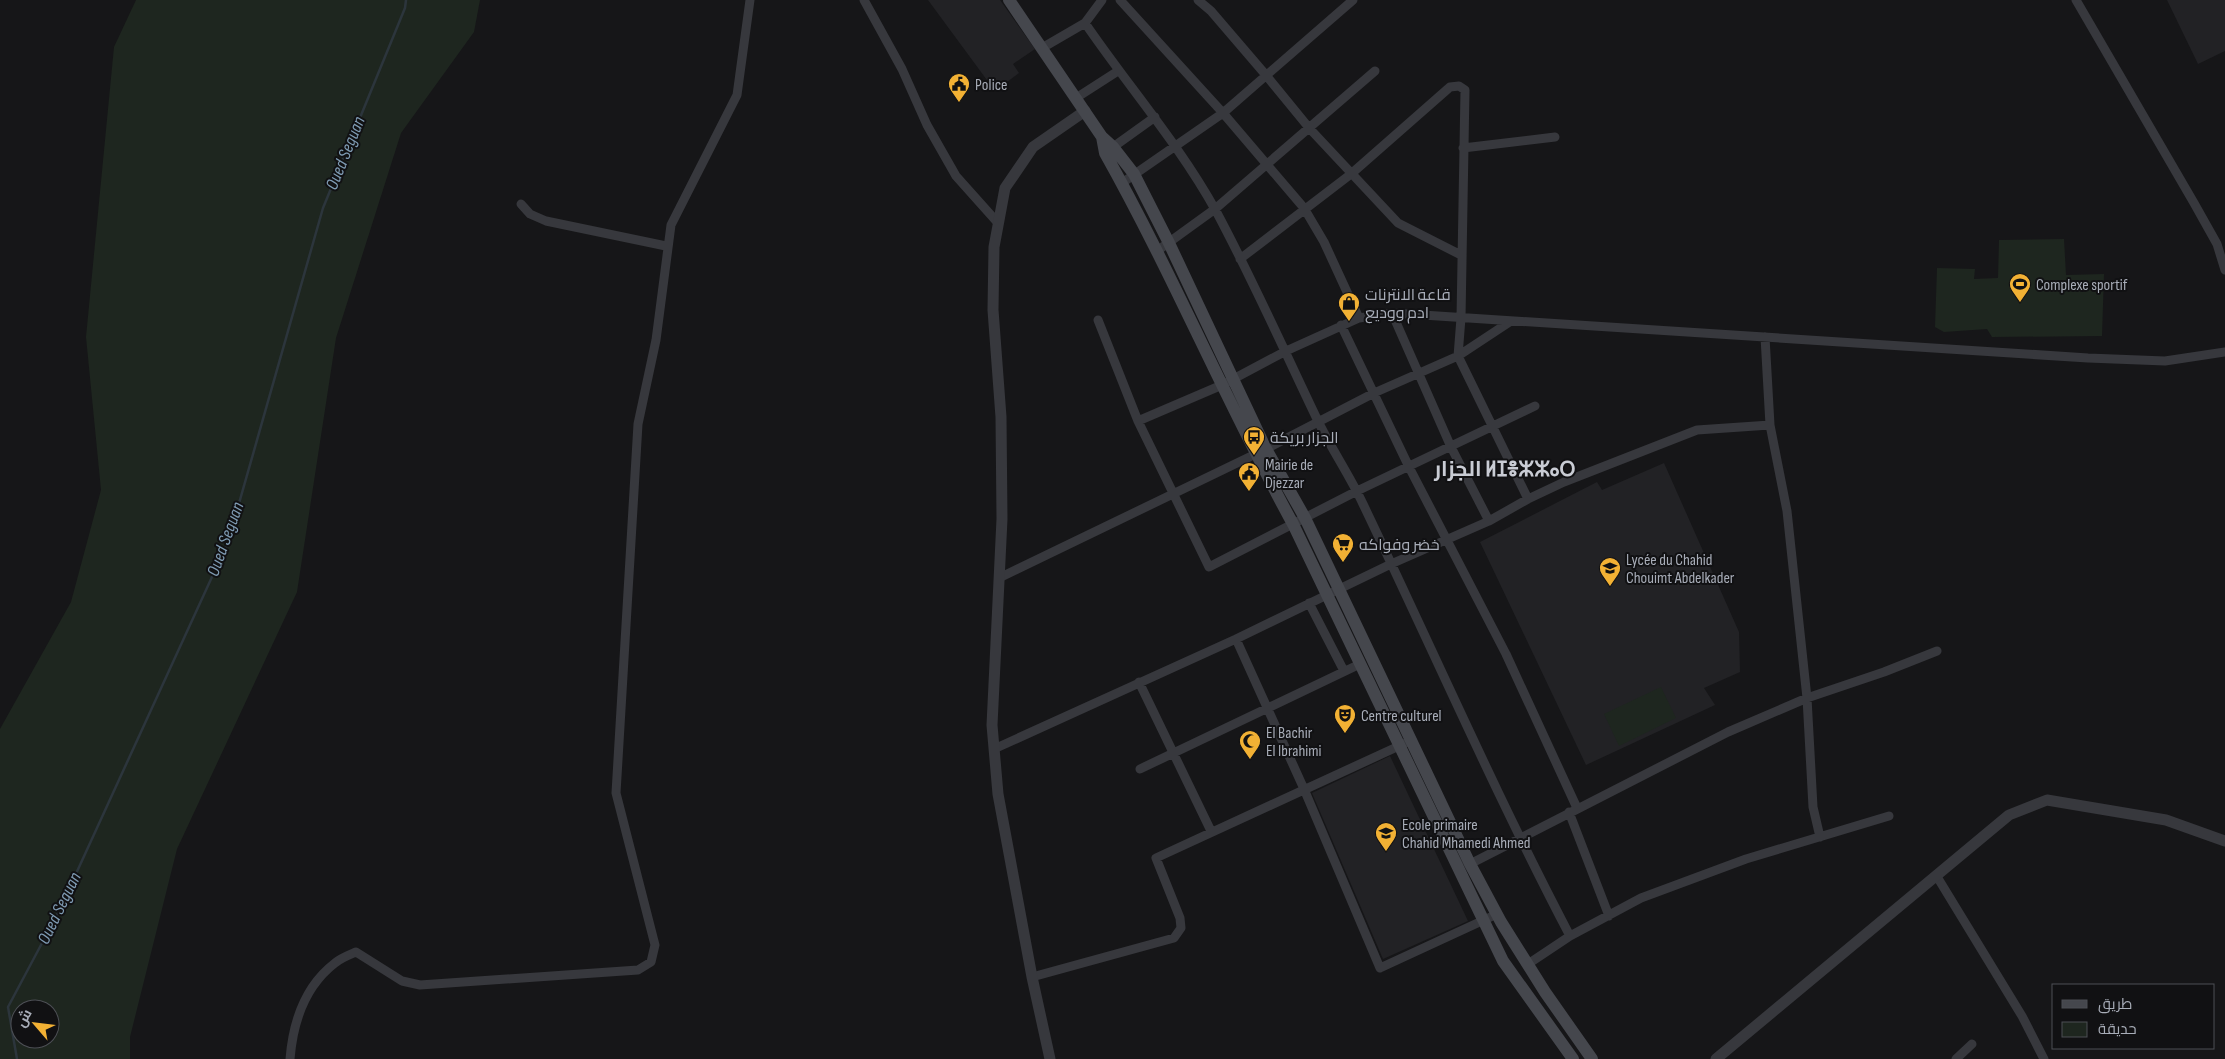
<svg xmlns="http://www.w3.org/2000/svg" width="2225" height="1059" font-family="'Sofia Sans Condensed',Cairo,'Noto Sans Tifinagh',sans-serif">
  <style>
    .built { fill: #222225 }
    .green { fill: #1e261f; fill-rule: evenodd }
    .lines { fill: none; stroke-linecap: round; stroke-linejoin: round }
    .stream { stroke: #2c353c; stroke-width: 2.5 }
    .minor { stroke: #37383d; stroke-width: 9 }
    .tertiary { stroke: #37383d; stroke-width: 11 }
    .secondary { stroke: #45474d; stroke-width: 12 }
    .labels { text-anchor: middle; stroke-width: 4; stroke-linejoin: round; paint-order: stroke }
    .poi-label { font-size: 16px; fill: #a8adb8; stroke: #111113; text-anchor: start }
    .water-label { font-size: 18px; font-style: italic; fill: #7f9bb3; stroke: #111113 }
    .district-label { font-size: 21px; font-weight: bold; fill: #c9ccd4; stroke: #111113 }
  </style>
  <rect width="100%" height="100%" fill="#161618"/>
  <path class="built" d="M928,0H1000L1035,49L1013,64L1019,73L995,91Z
    M2167,0H2225V51L2198,64Z
    M1664,463L1739,632L1740,672L1704,688L1715,705L1586,765L1480,542L1597,482L1602,490Z
    M1390,756L1468,921L1383,959L1312,793Z"/>
  <path class="green" d="M136,0H480L474,32L401,133L336,338L297,592L177,849L130,1037V1059H0V729L71,602L101,490L86,337L114,47ZM20,1009H50V1039H20Z
    M2064,239L2066,275L2104,274L2102,336L1992,337L1987,329L1944,332L1935,327L1937,268L1975,269L1974,279L1998,278L1999,240Z
    M1661,687L1676,718L1619,746L1604,714Z"/>
  <g class="lines">
    <path class="stream" d="M17,1059L8,1007L58,913L228,542L323,208L405,8L406,0"/>
    <path class="minor" d="M864,0L902,69L927,125L956,176L998,223
      M1120,0L1223,113L1304,208L1324,242L1359,318
      M1198,0L1211,11L1265,74L1310,129L1398,223L1461,255
      M2076,0L2194,203L2217,244L2225,270
      M1085,23C1128,86 1179,144 1216,211C1252,278 1283,348 1316,417C1330,447 1349,474 1363,504C1432,648 1496,795 1570,936L1528,964
      M1042,48L1085,23L1102,0
      M1076,98L1118,71
      M1463,148L1555,137
      M1109,150L1155,117
      M1122,183L1223,113L1353,0
      M521,204L530,214L546,221L666,246
      M1157,251L1215,209L1375,71
      M1240,259L1351,174L1450,87L1459,86L1465,90L1461,318L1458,356L1528,499
      M1392,313L1451,447L1489,521
      M1098,320L1138,421L1209,567L1357,491L1535,406
      M1341,325L1409,467L1506,654L1577,808
      M1765,337L1770,425L1787,511L1807,698L1813,807L1820,837
      M1138,421L1222,385L1286,351L1359,318L1392,313L2088,358L2165,361L2225,352
      M999,578L1266,449L1374,393L1458,356L1511,321
      M1309,603L1344,671
      M1236,639L1304,789L1380,968L1497,914
      M1139,682L1211,831
      M994,749L1236,639L1391,564L1489,521L1528,499L1564,482L1697,430L1770,425
      M1140,769L1360,664
      M1569,812L1609,916
      M1470,864L1728,732L1807,698L1884,672L1937,651
      M1936,875L2022,1016L2044,1059
      M1570,936L1641,898L1746,859L1889,816
      M1032,977L1174,938L1181,928L1180,918L1156,858L1412,740
      M290,1059C293,1022 305,986 335,963C341,958 349,955 356,952L402,981L420,985L638,970L651,962L655,945L616,793L638,424L656,340L671,225L737,95L750,0
      M1956,1059L1972,1044"/>
    <path class="tertiary" d="M1050,1059L1032,977L998,794L992,725L1002,519L1001,417L993,310L994,247L1005,188L1033,147L1085,111
      M1716,1059L2009,815L2047,800L2166,820L2225,841"/>
    <path class="secondary" d="M1009,0L1102,137L1113,147L1134,174L1169,243L1266,449L1305,518L1470,864L1501,922L1545,992L1592,1059
      M1102,137L1105,153C1173,274 1226,402 1293,524L1503,961L1573,1059"/>
  </g>
  <defs>
    <g id="civic-pin" transform="scale(1.125)"><path d="M0 17L-7.5 6A9.5 9.5 0 1 1 7.5 6Z" fill="#f2b134" stroke="#111113"/><path d="M-.6-6.5H3V-4.5H.6V-3L4-1V1h2V6H-6V1h2V-1L-.6-3ZM-1.2 2.5V6h2.4V2.5Z" fill="#111"/></g>
    <g id="stadium-pin" transform="scale(1.125)"><path d="M0 17L-7.5 6A9.5 9.5 0 1 1 7.5 6Z" fill="#f2b134" stroke="#111113"/><path d="M0-5a6.5 5 0 1 0 0 10a6.5 5 0 1 0 0-10ZM-3.5-1.8h7v3.6h-7Z" fill="#111"/></g>
    <g id="shop-pin" transform="scale(1.125)"><path d="M0 17L-7.5 6A9.5 9.5 0 1 1 7.5 6Z" fill="#f2b134" stroke="#111113"/><path d="M-5-2.5h2.3a2.7 3.5 0 0 1 5.4 0H5L5.5 6h-11ZM-1.5-2.5h3a1.5 2.3 0 0 0-3 0Z" fill="#111"/></g>
    <g id="bus-pin" transform="scale(1.125)"><path d="M0 17L-7.5 6A9.5 9.5 0 1 1 7.5 6Z" fill="#f2b134" stroke="#111113"/><path d="M-5-6H5V4H4V6H2V4H-2V6H-4V4H-5ZM-3.5-4V0h7V-4ZM-3.5 1.2v1.5H-2V1.2ZM2 1.2v1.5H3.5V1.2Z" fill="#111"/></g>
    <g id="supermarket-pin" transform="scale(1.125)"><path d="M0 17L-7.5 6A9.5 9.5 0 1 1 7.5 6Z" fill="#f2b134" stroke="#111113"/><path d="M-6-5.5h2.5l.6 2H6L4.5 2H-2.5L-4.4-4H-6ZM-1.5 3.2a1.3 1.3 0 1 0 .1 0ZM3 3.2a1.3 1.3 0 1 0 .1 0Z" fill="#111"/></g>
    <g id="school-pin" transform="scale(1.125)"><path d="M0 17L-7.5 6A9.5 9.5 0 1 1 7.5 6Z" fill="#f2b134" stroke="#111113"/><path d="M0-5L7-2L0 1L-7-2ZM-4 1L0 2.5L4 1V4Q0 6-4 4Z" fill="#111"/></g>
    <g id="theatre-pin" transform="scale(1.125)"><path d="M0 17L-7.5 6A9.5 9.5 0 1 1 7.5 6Z" fill="#f2b134" stroke="#111113"/><path d="M-5-5.5Q0-4 5-5.5V0Q5 5 0 6Q-5 5-5 0ZM-3.3-2.5H-1v1.5H-3.3ZM1-2.5H3.3v1.5H1ZM-2.8 1Q0 5.5 2.8 1Z" fill="#111"/></g>
    <g id="mosque-pin" transform="scale(1.125)"><path d="M0 17L-7.5 6A9.5 9.5 0 1 1 7.5 6Z" fill="#f2b134" stroke="#111113"/><path d="M3.5-4.9A6 6 0 1 0 3.5 4.9A5 5 0 1 1 3.5-4.9Z" fill="#111"/></g>
  </defs>
  <g fill-rule="evenodd">
    <use href="#civic-pin" x="959" y="84"/>
    <use href="#stadium-pin" x="2020" y="284"/>
    <use href="#shop-pin" x="1349" y="303"/>
    <use href="#bus-pin" x="1254" y="437"/>
    <use href="#civic-pin" x="1249" y="473"/>
    <use href="#supermarket-pin" x="1343" y="544"/>
    <use href="#school-pin" x="1610" y="568"/>
    <use href="#theatre-pin" x="1345" y="715"/>
    <use href="#mosque-pin" x="1250" y="741"/>
    <use href="#school-pin" x="1386" y="833"/>
  </g>
  <g class="labels">
    <g class="poi-label">
      <text x="975" y="90">Police</text>
      <text x="2036" y="290">Complexe sportif</text>
      <text x="1365" y="300">قاعة الانترنات<tspan x="1365" dy="18">ادم ووديع</tspan></text>
      <text x="1270" y="443">الجزار بريكة</text>
      <text x="1265" y="470">Mairie de<tspan x="1265" dy="18">Djezzar</tspan></text>
      <text x="1359" y="550">خضر وفواكه</text>
      <text x="1626" y="565">Lycée du Chahid<tspan x="1626" dy="18">Chouimt Abdelkader</tspan></text>
      <text x="1361" y="721">Centre culturel</text>
      <text x="1266" y="738">El Bachir<tspan x="1266" dy="18">El Ibrahimi</tspan></text>
      <text x="1402" y="830">Ecole primaire<tspan x="1402" dy="18">Chahid Mhamedi Ahmed</tspan></text>
    </g>
    <g class="water-label">
      <text transform="translate(345 153) rotate(-68)" y="6">Oued Seguan</text>
      <text transform="translate(225 539) rotate(-70)" y="6">Oued Seguan</text>
      <text transform="translate(59 908) rotate(-64)" y="6">Oued Seguan</text>
    </g>
    <g class="district-label">
      <text x="1505" y="476">الجزار ⵍⵊⴻⵣⵣⴰⵔ</text>
    </g>
  </g>
  <rect x="2052" y="984" width="162" height="65" fill="#111113" stroke="#4d4f55"/>
  <rect x="2062" y="1000" width="25" height="8" fill="#45474d" stroke="#4d4f55"/>
  <text x="2098" y="1009" font-size="15" fill="#a8adb8">طريق</text>
  <rect x="2062" y="1022" width="25" height="15" fill="#1e261f" stroke="#4d4f55"/>
  <text x="2098" y="1034" font-size="15" fill="#a8adb8">حديقة</text>
  <g transform="translate(35 1024) rotate(298)"><circle r="24" fill="#111113" stroke="#4d4f55"/>
  <path d="M0-4L9 19L0 12L-9 19Z" fill="#f2b134"/>
  <text y="-8" font-size="14" font-weight="bold" text-anchor="middle" fill="#a8adb8">ش</text>
  </g>
</svg>
